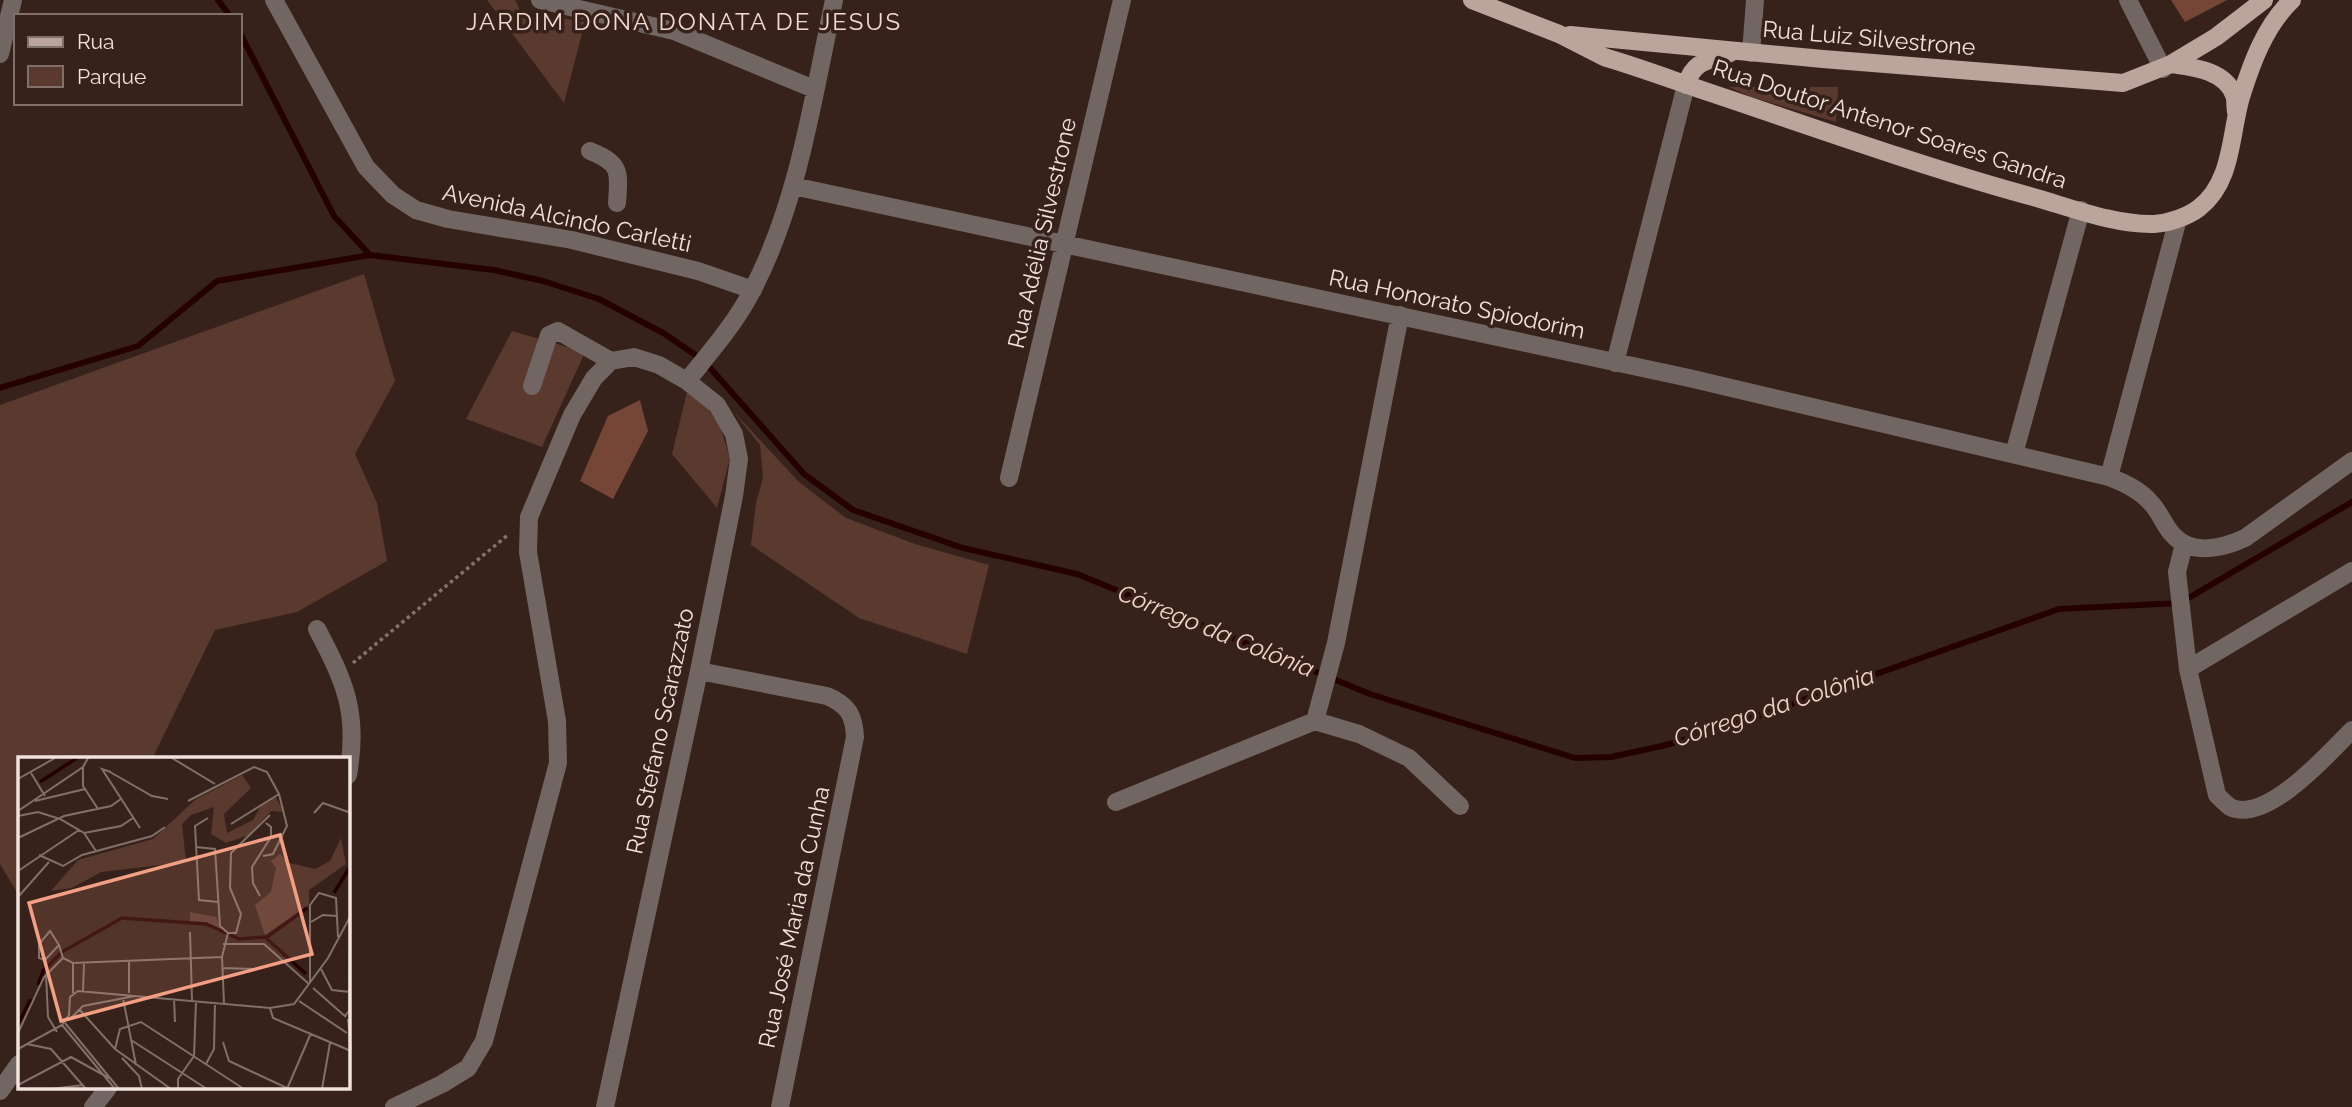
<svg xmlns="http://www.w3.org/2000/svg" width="2352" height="1107" font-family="Raleway,sans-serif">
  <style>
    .green { fill: #5a392f }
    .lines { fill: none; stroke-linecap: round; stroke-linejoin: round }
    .stream { stroke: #250000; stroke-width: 6 }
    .building { fill: #754536 }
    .path { stroke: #84716c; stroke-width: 3.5; stroke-dasharray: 3.5 3.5; stroke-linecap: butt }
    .minor { stroke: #726663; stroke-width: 18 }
    .major { stroke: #bba49c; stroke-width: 18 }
    .labels { text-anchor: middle; stroke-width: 7; stroke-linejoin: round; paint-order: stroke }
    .street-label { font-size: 23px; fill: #f1e2de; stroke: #37221b }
    .neighbourhood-label { font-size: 24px; letter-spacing: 2px; fill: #f5d8cf; stroke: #37221b }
    .water-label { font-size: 24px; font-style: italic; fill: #f4d3c8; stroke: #37221b }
    .inset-river { fill: none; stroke: #250000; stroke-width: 3.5 }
    .inset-road { fill: none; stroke: #816f69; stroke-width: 2 }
    .view { fill: #f39f84; fill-opacity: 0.15; stroke: #f39f84; stroke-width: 3.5 }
    .inset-edge { fill: none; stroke: #f1e2de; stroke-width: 3.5 }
  </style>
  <rect width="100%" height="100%" fill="#37221b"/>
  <path class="green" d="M487,0H515L520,10L530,19L543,22L555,17L585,22L564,103Z
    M1729,87H1838L1836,122L1751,97Z
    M364,274L395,381L355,454L377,503L387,561L297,612L215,630L152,759H19V896L0,864V405Z
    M512,331L585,352L542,447L466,419Z
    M687,392L705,404L721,429L730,458L717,508L672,454Z
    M733,411L799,482L846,518L915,544L989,565L967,654L859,618L751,545L756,503L763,478L760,445Z"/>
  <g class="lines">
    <path class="stream" d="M218,0L230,16
      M240,33L334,216L370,255L494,270L543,281L599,299L665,334L704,361L804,474L853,510L963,548L1077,574L1370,694L1575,758L1611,757L1662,746L1713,732L2059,609L2180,603L2352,502
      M0,388L138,346L217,281L370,255"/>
  </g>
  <path class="building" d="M2171,0H2227L2185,22Z
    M640,400L648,431L613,499L580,481L608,416Z"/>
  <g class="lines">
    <path class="path" d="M353,663L509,534"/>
    <path class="minor" d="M274,0L366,167L393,195L416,210L448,219L572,240L698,271L753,290
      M540,0L674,31L814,89
      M2128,0L2163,69
      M1751,53L1755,0
      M0,54L13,0
      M590,151C622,164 619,172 617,203
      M793,186L1689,378L2109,477C2125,483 2140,490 2151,503C2160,512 2164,526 2173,535C2192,556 2223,548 2245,538L2352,461
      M1615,363L1686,85
      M687,381C710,352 736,323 753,289C799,200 813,97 834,0
      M532,386L549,335L558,331L611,361
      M2014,454L2081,210
      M2109,477L2178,219
      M1009,478L1122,0
      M2184,544L2177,572L2188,669L2217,795C2221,799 2226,804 2230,807C2266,825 2329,753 2352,730
      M317,629C345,682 359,713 348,775
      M2188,669L2352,571
      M699,671L827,696C848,705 854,715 855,737L780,1107
      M1315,721L1359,734L1409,758L1460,806
      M1116,802L1315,721L1336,643L1400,315
      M0,1091L19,1064
      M93,1107L108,1088
      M394,1107L442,1084L468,1068L484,1041L558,763L557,721L528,552L529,517L572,415L594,378L611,361L634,357L659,365L687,381L717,405L734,434L739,459L734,496L699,671L605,1107"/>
    <path class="major" d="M1472,0L1559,34L1604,57C1641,68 1678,82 1714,94C1818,129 1921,166 2026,195C2067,206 2112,225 2154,224C2169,223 2187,217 2199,208C2233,182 2230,134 2241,97C2252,62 2265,26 2292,0
      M1570,35L1823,59L2123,83L2171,64L2216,37L2264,0
      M2171,64C2192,67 2225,70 2234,95C2236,100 2235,107 2236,112
      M1686,85C1694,60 1708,61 1730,53"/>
  </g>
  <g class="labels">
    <g class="street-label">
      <text transform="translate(1869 38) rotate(5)" y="8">Rua Luiz Silvestrone</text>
      <text transform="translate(1890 124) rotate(18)" y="8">Rua Doutor Antenor Soares Gandra</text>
      <text transform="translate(567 218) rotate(12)" y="8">Avenida Alcindo Carletti</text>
      <text transform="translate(1042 233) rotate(-77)" y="8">Rua Adélia Silvestrone</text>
      <text transform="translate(1457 304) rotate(12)" y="8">Rua Honorato Spiodorim</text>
      <text transform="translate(660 731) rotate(-78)" y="8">Rua Stefano Scarazzato</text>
      <text transform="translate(794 917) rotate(-78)" y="8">Rua José Maria da Cunha</text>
    </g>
    <g class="neighbourhood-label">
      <text x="684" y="30">JARDIM DONA DONATA DE JESUS</text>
    </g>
    <g class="water-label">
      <text transform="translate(1216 631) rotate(22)" y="8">Córrego da Colônia</text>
      <text transform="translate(1774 707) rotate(-18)" y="8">Córrego da Colônia</text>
    </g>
  </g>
  <g transform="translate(18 757)">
    <rect width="332" height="332" fill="#37221b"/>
    <path d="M224,18L233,31L206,57L209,76L235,63L243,48L257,39L266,55L253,54L231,78L208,86L193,77L196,50L173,58L164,67L168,105L83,115L54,131L33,134L60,103L135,82L177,43ZM323,81L328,107L291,133V148L247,178L237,148L253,135L258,111L253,104L262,97L271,106L297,112L312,104ZM172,155L198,160L204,174L189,166L172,165Z" fill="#5a392f"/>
    <path class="inset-river" d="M22,25L59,1M316,136L333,108M249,180L289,151M20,228L25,214L44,195L104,161L188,167L221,182L247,180L288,217M0,267L13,242"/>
    <path class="inset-road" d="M154,1L197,27M65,10V29L80,52M92,15L134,39L150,42M93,15L84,12L122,71M13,16L27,39M0,22L37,1M17,44L67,32M170,44L236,10L249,15L261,37M0,54L65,10L70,1M296,56L305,46L333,56M0,59L20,55L42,62L66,76L78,94M190,61L177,69L181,143L200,145M213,67L261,37L269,69L255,97L245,99M66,76L103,69L115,61M0,81L46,59L93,49L103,42M178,90L197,92L202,169L210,176M21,98L45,109L64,98L134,79L147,70M0,114L61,73M242,139L235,126L234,110L253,80V70L248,66M0,140L31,105M293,165L305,158L319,159M172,175L174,243M210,176H218L223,157L212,131L213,96L252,58M205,187H246L291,227M41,188L27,203L21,201V187L32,174L41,188L45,201M45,201L55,206L204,200M111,204V236M55,206V236M204,211L237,212M303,212L314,233L332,235M28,217L30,260L39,275M292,226V148L301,136L318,141L320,180M295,231L328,260M65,234L66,206M105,241L118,308M156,242L157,265M281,244L329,276M206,246L204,200L210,176M252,251L255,261L333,294M61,252L97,292L153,332M327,259L331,254L332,162M330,262L333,293M51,263L65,249L117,239M47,266L101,332M44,268L97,332M0,276L26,220L45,201M113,283L189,332M205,285L211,304L269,331M9,287L33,292L68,332M0,292L44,268L51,258L52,240L60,234L252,251L276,247L310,201L333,158M97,292L102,272L123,265L226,332M104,301L121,319L124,332M188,307L196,292L197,246M0,328L53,300L91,321M33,332L65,328M160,332V322L176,299L178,244M269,332L293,276M304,332L312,286"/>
    <path class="view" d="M262,78L294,197L43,264L11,146Z"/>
    <rect width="332" height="332" class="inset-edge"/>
  </g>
  <rect x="14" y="14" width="228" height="91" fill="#37221b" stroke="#816f69" stroke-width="2"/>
  <rect x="28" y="37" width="35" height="10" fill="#bba49c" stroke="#816f69" stroke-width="2"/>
  <text x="77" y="49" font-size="21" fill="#f1e2de">Rua</text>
  <rect x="28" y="66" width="35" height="21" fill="#5a392f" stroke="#816f69" stroke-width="2"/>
  <text x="77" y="84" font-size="21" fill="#f1e2de">Parque</text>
</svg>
